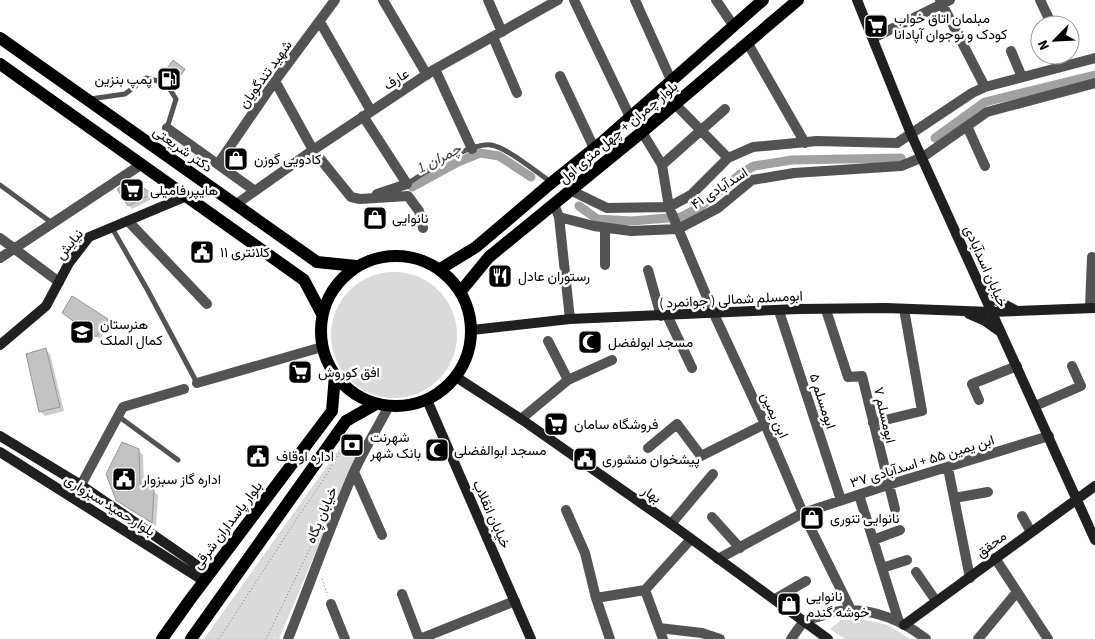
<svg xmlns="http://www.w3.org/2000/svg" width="1095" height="639" font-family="'Source Sans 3',Vazirmatn,sans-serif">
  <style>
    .green { fill: #dadada }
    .shadow { fill: #0003 }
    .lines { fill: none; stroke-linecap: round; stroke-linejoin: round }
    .canal { stroke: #a1a1a1; stroke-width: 9 }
    .building { fill: #c3c3c3; stroke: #979797 }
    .path { stroke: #757575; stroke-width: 1; stroke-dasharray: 1 2.5; stroke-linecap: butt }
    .lane { stroke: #535353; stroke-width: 5 }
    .street { stroke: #535353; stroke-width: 10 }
    .secondary { stroke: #202020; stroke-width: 10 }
    .primary { stroke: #000; stroke-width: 12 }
    .labels { text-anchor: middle; stroke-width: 5; stroke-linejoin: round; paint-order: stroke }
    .poi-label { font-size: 14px; fill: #000; stroke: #fff; text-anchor: start }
    .street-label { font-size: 14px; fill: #000; stroke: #fff }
    .water-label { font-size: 15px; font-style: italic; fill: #424242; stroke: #fff }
  </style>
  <rect width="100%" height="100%" fill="#fff"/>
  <path class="green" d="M331 335a63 63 0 1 1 126 0a63 63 0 1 1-126 0Z
    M347,438L363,440L279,639H204Z
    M862,619L888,625L910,639H845L830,629L841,620Z"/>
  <path class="shadow" d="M173,62L185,70L174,86L171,80Z
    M132,180L154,198L132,209L129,205Z
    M72,298L111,323L100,339L63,313Z
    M45,349L50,354L64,411L45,416L40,411Z
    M138,450L143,455L144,487L153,491L158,495L156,526L122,505L117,500Z"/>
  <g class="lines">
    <path class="canal" d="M935,138L985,102L1095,75
      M412,187L458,162L480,153L499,156L531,177
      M579,206L597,219L631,221L681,217L700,207L743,172L754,166L792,160L901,158"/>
  </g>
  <path class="building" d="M173,60L185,69L173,86L169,80L161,77Z
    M132,179L152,194L128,206L117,189Z
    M72,296L108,319L96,337L62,313Z
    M46,348L60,407L39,412L26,354Z
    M122,442L139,449L140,484L154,489L152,523L116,500L106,474Z"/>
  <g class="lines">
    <path class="path" d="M322,579L328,596
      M219,639L300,514L322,482L343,447L346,443L356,444
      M266,639L317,534"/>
    <path class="lane" d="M90,99L125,94L146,78L166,83L176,99L167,128L172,157
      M407,184C425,172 470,142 491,145C508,148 536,172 551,182
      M0,185L52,223
      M112,228L147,289L197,383
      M118,416L178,460"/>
    <path class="street" d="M383,0L427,75
      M488,0L502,32
      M574,0L630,117
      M635,0L671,80
      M716,0L733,25
      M940,0L985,87
      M1040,0L1052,25
      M320,22L371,111
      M493,37L517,93
      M873,38L950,0
      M747,42L805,143
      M1011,51L1022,77
      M435,69L472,149
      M560,76L594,148
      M275,81L313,150L351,197L360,199L408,196L419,211L423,228
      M675,104L728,158
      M363,116L407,184L377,194
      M967,126L985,166
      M167,128L255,191
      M642,132L662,165L669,207L714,314L765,424L803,513L851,610
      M218,164L275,81L335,0
      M662,165L725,109
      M570,190L607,208L669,207L691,195L728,158L753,147L817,141L897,143L972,93L985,87L1095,58
      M554,204L559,217L570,319
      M235,205L313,150L435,69L558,0
      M559,217L594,226L631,231L678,229L718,208L752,180L794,173L901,166L923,157L987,112L1095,83
      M128,221L207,304
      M605,228V265
      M0,238L59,282
      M0,258L142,164
      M648,270L661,316
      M1090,308L1092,257
      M826,310L848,377L862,376L895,509
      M779,311L841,500
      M667,315L692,368
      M548,341L568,380
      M197,383L322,347
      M979,400L972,384L1017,366
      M1035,406L1081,386L1072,366
      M521,419L568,380L612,360
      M873,423L922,411L904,309
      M648,448L677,424L701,456L765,424
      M948,468L970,578
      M354,472L382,535
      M81,485L123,407L184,389
      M859,495L899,622
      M954,498L988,492
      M566,510L585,553L596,598L610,639
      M1022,516L1031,532
      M712,517L740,548
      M671,524L713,474
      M873,540L900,530
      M995,558L1048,639
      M718,559L803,513L888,485L1049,436
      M882,568L907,560
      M916,572L936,601
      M402,594L419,639
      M596,598L645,590
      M775,599L806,581
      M331,604L345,639
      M659,628L702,633L720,639
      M288,639C310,584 329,529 353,474C363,451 377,429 389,406
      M420,639L515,601
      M663,639L645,590L691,539
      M791,639C795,634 798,628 803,623C807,619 815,618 821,616C857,602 897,616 926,639
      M978,639L1017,592"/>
    <path class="secondary" d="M857,0L911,134L1095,540
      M983,290L992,298L1015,310
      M969,314L985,321L999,331
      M472,330L570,319L799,309L886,308L991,312L1095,308
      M0,345L46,306L69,263L89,237L187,196
      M456,377L521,419L671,524L828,639
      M427,400L531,639
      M0,436L81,485L210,574
      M0,452L204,581
      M904,625L1095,486"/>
    <path class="primary" d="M0,38L317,262L356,266
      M0,64L304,280L322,314
      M321 331a75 75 0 1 1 150 0a75 75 0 1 1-150 0Z
      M440,269L476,247L550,184L601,143L763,0
      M461,291L489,257L642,132L798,0
      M162,639L189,601L332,411L335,375
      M191,639L346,421L376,404"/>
  </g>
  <defs>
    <g id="supermarket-square" transform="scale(1.25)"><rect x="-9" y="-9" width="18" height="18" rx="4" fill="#000" stroke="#fff"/><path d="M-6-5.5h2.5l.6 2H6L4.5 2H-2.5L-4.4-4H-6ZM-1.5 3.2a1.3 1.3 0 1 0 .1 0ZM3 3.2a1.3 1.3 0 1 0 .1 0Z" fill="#fff"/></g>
    <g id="fuel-square" transform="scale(1.25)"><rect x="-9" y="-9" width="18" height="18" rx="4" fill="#000" stroke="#fff"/><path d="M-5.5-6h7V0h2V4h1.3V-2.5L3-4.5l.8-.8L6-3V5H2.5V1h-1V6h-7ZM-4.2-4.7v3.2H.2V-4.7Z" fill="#fff"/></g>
    <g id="shop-square" transform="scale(1.25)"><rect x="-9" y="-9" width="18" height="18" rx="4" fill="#000" stroke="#fff"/><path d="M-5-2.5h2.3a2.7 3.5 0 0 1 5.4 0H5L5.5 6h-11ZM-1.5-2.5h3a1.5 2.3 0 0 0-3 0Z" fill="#fff"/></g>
    <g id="civic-square" transform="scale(1.25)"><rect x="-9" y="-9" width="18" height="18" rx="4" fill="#000" stroke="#fff"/><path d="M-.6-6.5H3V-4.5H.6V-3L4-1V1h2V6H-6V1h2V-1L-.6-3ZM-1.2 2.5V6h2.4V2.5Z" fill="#fff"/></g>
    <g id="restaurant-square" transform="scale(1.25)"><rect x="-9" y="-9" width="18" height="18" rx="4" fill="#000" stroke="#fff"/><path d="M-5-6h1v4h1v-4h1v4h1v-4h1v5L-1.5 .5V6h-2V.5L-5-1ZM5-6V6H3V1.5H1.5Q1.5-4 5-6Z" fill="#fff"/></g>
    <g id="school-square" transform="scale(1.25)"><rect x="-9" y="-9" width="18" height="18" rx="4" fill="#000" stroke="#fff"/><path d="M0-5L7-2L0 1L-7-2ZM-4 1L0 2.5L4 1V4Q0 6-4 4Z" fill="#fff"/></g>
    <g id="mosque-square" transform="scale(1.25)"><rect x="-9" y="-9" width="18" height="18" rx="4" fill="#000" stroke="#fff"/><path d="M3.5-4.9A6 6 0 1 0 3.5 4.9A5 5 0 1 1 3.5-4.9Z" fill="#fff"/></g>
    <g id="bank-square" transform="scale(1.25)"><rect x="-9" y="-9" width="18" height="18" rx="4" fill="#000" stroke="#fff"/><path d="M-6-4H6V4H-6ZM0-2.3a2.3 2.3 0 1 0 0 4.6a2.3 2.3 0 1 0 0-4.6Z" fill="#fff"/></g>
  </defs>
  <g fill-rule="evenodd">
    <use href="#supermarket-square" x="876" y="26"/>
    <use href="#fuel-square" x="169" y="79"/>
    <use href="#shop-square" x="236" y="159"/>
    <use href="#supermarket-square" x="132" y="190"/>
    <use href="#shop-square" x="375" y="218"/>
    <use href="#civic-square" x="202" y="252"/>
    <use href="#restaurant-square" x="500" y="276"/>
    <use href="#school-square" x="82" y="332"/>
    <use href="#mosque-square" x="590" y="342"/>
    <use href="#supermarket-square" x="300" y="372"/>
    <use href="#supermarket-square" x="556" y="424"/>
    <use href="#bank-square" x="352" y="445"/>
    <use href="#mosque-square" x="437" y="450"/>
    <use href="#civic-square" x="258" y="456"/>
    <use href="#civic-square" x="585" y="459"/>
    <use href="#civic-square" x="124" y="479"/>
    <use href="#shop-square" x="812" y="518"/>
    <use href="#shop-square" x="789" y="604"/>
  </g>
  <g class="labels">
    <g class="poi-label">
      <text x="894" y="23">مبلمان اتاق خواب<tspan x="894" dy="16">کودک و نوجوان آپادانا</tspan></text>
      <text x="152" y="84" text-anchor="end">پمپ بنزین</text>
      <text x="254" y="164">کادویی گوزن</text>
      <text x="150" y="195">هایپر فامیلی</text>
      <text x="392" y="223">نانوایی</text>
      <text x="220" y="257">کلانتری ۱۱</text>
      <text x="518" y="281">رستوران عادل</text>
      <text x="100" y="329">هنرستان<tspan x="100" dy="16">کمال الملک</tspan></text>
      <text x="608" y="347">مسجد ابولفضل</text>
      <text x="318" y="377">افق کوروش</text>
      <text x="574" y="429">فروشگاه سامان</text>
      <text x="370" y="442">شهرنت<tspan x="370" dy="16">بانک شهر</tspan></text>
      <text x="454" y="455">مسجد ابوالفضلی</text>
      <text x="276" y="461">اداره اوقاف</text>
      <text x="602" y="464">پیشخوان منشوری</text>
      <text x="142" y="484">اداره گاز سبزوار</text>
      <text x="830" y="523">نانوایی تنوری</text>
      <text x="806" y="601">نانوایی<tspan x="806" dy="16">خوشه گندم</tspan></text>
    </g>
    <g class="street-label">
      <text transform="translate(265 74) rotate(-54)" y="5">شهید تندگویان</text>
      <text transform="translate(396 79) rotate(-33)" y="5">عارف</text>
      <text transform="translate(618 132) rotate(-40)" y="5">بلوار چمران + چهل متری اول</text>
      <text transform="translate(183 149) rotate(35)" y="5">دکتر شریعتی</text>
      <text transform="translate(719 188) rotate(-33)" y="5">اسدآبادی ۴۱</text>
      <text transform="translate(69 244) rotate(-51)" y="5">نیایش</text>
      <text transform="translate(986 266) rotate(66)" y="5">خیابان اسدآبادی</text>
      <text transform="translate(731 299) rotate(-3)" y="5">ابومسلم شمالی ( جوانمرد )</text>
      <text transform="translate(823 401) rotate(72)" y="5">ابومسلم ۵</text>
      <text transform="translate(775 415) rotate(66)" y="5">ابن یمین</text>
      <text transform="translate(885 415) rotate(77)" y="5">ابومسلم ۷</text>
      <text transform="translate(922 461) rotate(-17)" y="5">ابن یمین ۵۵ + اسدآبادی ۳۷</text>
      <text transform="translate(652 494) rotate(35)" y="5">بهار</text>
      <text transform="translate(110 505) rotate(32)" y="5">بلوار حمید سبزواری</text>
      <text transform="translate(492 514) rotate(66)" y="5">خیابان انقلاب</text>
      <text transform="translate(321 515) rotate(-67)" y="5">خیابان پگاه</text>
      <text transform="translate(227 525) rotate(-53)" y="5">بلوار پاسداران شرقی</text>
      <text transform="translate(991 544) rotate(-37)" y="5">محقق</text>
    </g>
    <g class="water-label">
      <text transform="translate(439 158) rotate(-27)" y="5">چمران 1</text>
    </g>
  </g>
  <g transform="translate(1055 40) rotate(246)"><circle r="24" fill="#ffffff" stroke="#999999"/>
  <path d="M0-4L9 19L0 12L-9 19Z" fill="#000000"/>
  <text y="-8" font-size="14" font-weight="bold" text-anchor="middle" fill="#000000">N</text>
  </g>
</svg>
